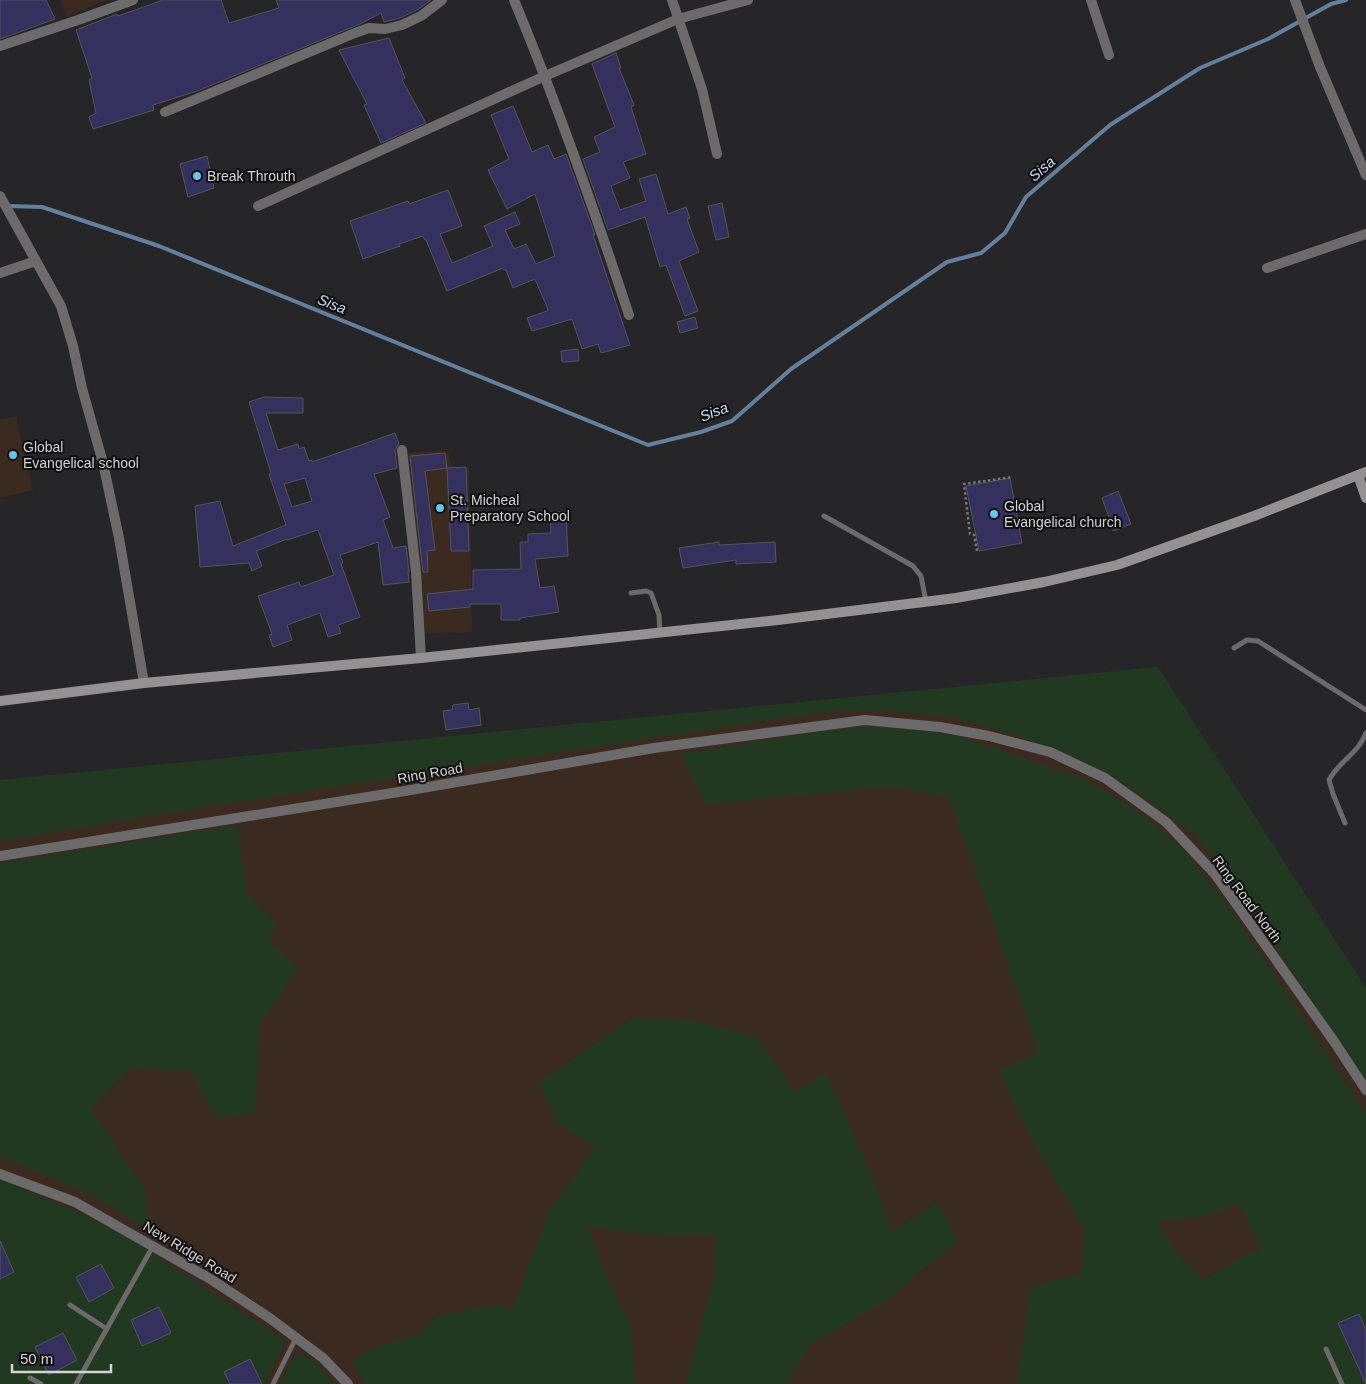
<svg xmlns="http://www.w3.org/2000/svg" width="1366" height="1384" font-family="Helvetica,sans-serif">
  <style>
    .education { fill: #3a2a20 }
    .green { fill: #223921; fill-rule: evenodd }
    .lines { fill: none; stroke-linecap: round; stroke-linejoin: round }
    .stream { stroke: #64809c; stroke-width: 4 }
    .building { fill: #34315f; stroke: #555558; fill-rule: evenodd }
    .path { stroke: #78787b; stroke-width: 2.5; stroke-dasharray: 2.5 2.5; stroke-linecap: butt }
    .lane { stroke: #6c6a6a; stroke-width: 5 }
    .street { stroke: #6c6a6a; stroke-width: 10 }
    .secondary { stroke: #939191; stroke-width: 10 }
    .poi-dot { fill: #66c4ef; stroke: #0f0f10; stroke-width: 2 }
    .labels { text-anchor: middle; stroke-width: 4; stroke-linejoin: round; paint-order: stroke }
    .poi-label { font-size: 14px; fill: #d3d3d5; stroke: #0f0f10; text-anchor: start }
    .street-label { font-size: 14px; fill: #d3d3d5; stroke: #0f0f10 }
    .water-label { font-size: 15px; font-style: italic; fill: #c4dcf5; stroke: #0f0f10 }
  </style>
  <rect width="100%" height="100%" fill="#262629"/>
  <path class="education" d="M59,0H106L67,17Z
    M16,416L33,490L0,498V420Z
    M448,451L452,468L469,467L472,632L422,634L404,453Z
    M1158,667L1366,988V1384H0V782Z"/>
  <path class="green" d="M1158,667L1366,988V1082L1227,873L1196,836L1154,804L1119,780L1066,753L990,727L952,717L885,710H844L802,715L146,816L0,841V780Z
    M848,727H899L953,734L1086,780L1141,813L1181,847L1223,898L1366,1114V1384H1017L1031,1287L1081,1275L1084,1229L1023,1124L999,1070L1039,1053L949,797L893,786L706,804L680,754ZM1235,1205L1241,1206L1261,1251L1248,1254L1204,1280L1178,1255L1157,1221L1205,1216Z
    M237,825L247,894L276,924L269,942L298,967L259,1026L255,1112L217,1119L190,1071L133,1067L90,1109L146,1192L148,1230L94,1195L0,1156V863Z
    M633,1018L690,1020L756,1037L795,1093L826,1073L873,1179L892,1232L937,1202L958,1241L884,1302L809,1345L787,1384H687L703,1316L715,1278V1235L649,1234L588,1226L602,1266L631,1328L635,1384H366L352,1361L376,1347L421,1334L436,1316L497,1305L513,1309L549,1211L596,1147L557,1123L539,1082Z
    M0,1180H3L100,1222L122,1234L286,1341L264,1384H0Z
    M301,1354L315,1361L334,1384H280L295,1355Z"/>
  <g class="lines">
    <path class="stream" d="M8,206L42,207L159,246L648,445L701,432L732,421L791,369L947,262L981,253L1005,233L1026,197L1110,125L1200,68L1268,39L1331,4L1346,0"/>
  </g>
  <path class="building" d="M0,0H46L55,19L0,39Z
    M163,0H221L229,23L279,8L276,0H431L417,10L400,18L384,22L381,13L360,24L197,91L153,105L154,110L93,129L89,117L96,113L89,80L92,78L76,30L117,14L118,16Z
    M389,38L405,78L402,80L426,123L381,143L364,105L367,104L339,50Z
    M616,53L621,68H619L634,105L631,107L646,154L623,162L630,178L611,186L620,210L646,201L639,179L656,174L668,214L686,207L690,218L687,219L699,252L679,261L698,311L685,316L666,265L660,267L645,217L608,230L583,159L600,152L594,137L615,127L592,64Z
    M513,106L532,152L548,145L554,159L566,154L595,235H593L630,345L601,353L598,344L582,349L572,319L532,331L527,318L547,311L548,309L535,279L513,288L506,270H504L503,268L447,291L426,240H425L423,236L399,244L400,246L363,259L350,221L408,201L409,204L448,190L462,226L440,234L452,263L493,246L484,226L515,212L520,224L505,230L514,249L526,244L536,264L555,256L535,194L507,209L488,170L509,159L491,115Z
    M207,156L214,188L188,197L180,164Z
    M722,203L729,237L716,240L708,206Z
    M695,317L698,328L680,333L677,322Z
    M578,349L579,361L562,362L561,351Z
    M264,397L303,398V413H266L278,450L298,444L299,449L304,447L309,461L312,460V462L395,433L399,444L395,450L397,468L374,474L390,517L383,520L393,548L406,546L409,572H408L409,582L383,585L378,542L340,555L343,563L341,564L360,617L338,625L341,633L328,637L320,613L287,625L292,640L273,647L269,635L272,634L258,596L299,582L301,587L334,575L318,530L287,540V539L256,551L262,566L252,571L249,563L200,567L195,506L220,501L233,546L286,525L269,474L271,473L249,402ZM305,478L312,501L292,507L284,484Z
    M445,453L447,468L425,471L435,550L427,551L428,572H423L410,456Z
    M466,467L469,551H451L447,468Z
    M1010,478L1022,543L979,551L966,486Z
    M1118,491L1131,524L1114,531L1102,498Z
    M550,512H566L568,556L535,559L540,588L554,586L559,612L520,618V620H501V604H470V607L429,611L427,594L473,589V570L521,569L520,542H528V534L551,533Z
    M719,542V545L775,542L776,562L736,564V560L683,568L679,548Z
    M468,703L469,710L479,708L481,725L446,730L443,711L452,710L453,705Z
    M0,1241L14,1272L0,1279Z
    M101,1264L114,1288L89,1302L76,1277Z
    M159,1307L171,1333L142,1346L131,1320Z
    M1359,1314L1366,1330V1384L1338,1323Z
    M63,1333L77,1360L49,1375L35,1347Z
    M250,1359L262,1384H230L224,1372Z"/>
  <g class="lines">
    <path class="path" d="M977,551L974,535L970,534L964,484L1012,477"/>
    <path class="lane" d="M824,516L913,566L921,576L926,602
      M631,593L646,591L651,593L659,615L660,633
      M1234,648L1247,640L1258,641L1366,710
      M1345,823L1333,794L1329,780C1339,761 1358,754 1366,733
      M70,1305L107,1329
      M1326,1349L1342,1384
      M30,1378L41,1384
      M76,1384L153,1246
      M273,1384L296,1338"/>
    <path class="street" d="M514,0C557,103 594,209 629,315
      M672,0L702,89L717,154
      M1091,0L1109,55
      M1295,0L1320,67L1366,175
      M0,46L81,19L133,0
      M165,112L355,33L369,28L385,29L402,25L421,16L442,0
      M0,196L61,306L73,346L82,388L103,463L119,538L144,683
      M258,206L545,76L678,19L748,0
      M1267,268L1366,234
      M0,273L36,261
      M402,450L416,572L421,658
      M0,856L405,791L654,748L865,720L940,727L989,736L1050,752L1105,778L1166,822L1215,874L1333,1040L1366,1090
      M0,1174L75,1202L212,1280L271,1319L323,1358L348,1384"/>
    <path class="secondary" d="M1358,475L1366,498
      M0,701L144,683L421,658L778,620L956,598L1044,582L1117,565L1254,516L1366,472"/>
  </g>
  <g class="poi-dot">
    <circle cx="197" cy="176" r="5"/>
    <circle cx="13" cy="455" r="5"/>
    <circle cx="440" cy="508" r="5"/>
    <circle cx="994" cy="514" r="5"/>
  </g>
  <g class="labels">
    <g class="poi-label">
      <text x="207" y="181">Break Throuth</text>
      <text x="23" y="452">Global<tspan x="23" dy="16">Evangelical school</tspan></text>
      <text x="450" y="505">St. Micheal<tspan x="450" dy="16">Preparatory School</tspan></text>
      <text x="1004" y="511">Global<tspan x="1004" dy="16">Evangelical church</tspan></text>
    </g>
    <g class="street-label">
      <text transform="translate(430 773) rotate(-10)" y="5">Ring Road</text>
      <text transform="translate(1247 899) rotate(53)" y="5">Ring Road North</text>
      <text transform="translate(190 1252) rotate(31)" y="5">New Ridge Road</text>
    </g>
    <g class="water-label">
      <text transform="translate(1042 169) rotate(-41)" y="5">Sisa</text>
      <text transform="translate(332 304) rotate(22)" y="5">Sisa</text>
      <text transform="translate(714 412) rotate(-21)" y="5">Sisa</text>
    </g>
  </g>
  <path d="M12 1364v8h99v-8" fill="none" stroke="#d3d3d5" stroke-width="2.5"/>
  <text x="20" y="1364" font-size="15" fill="#d3d3d5" stroke="#0f0f10" stroke-width="4" paint-order="stroke">50 m</text>
</svg>
